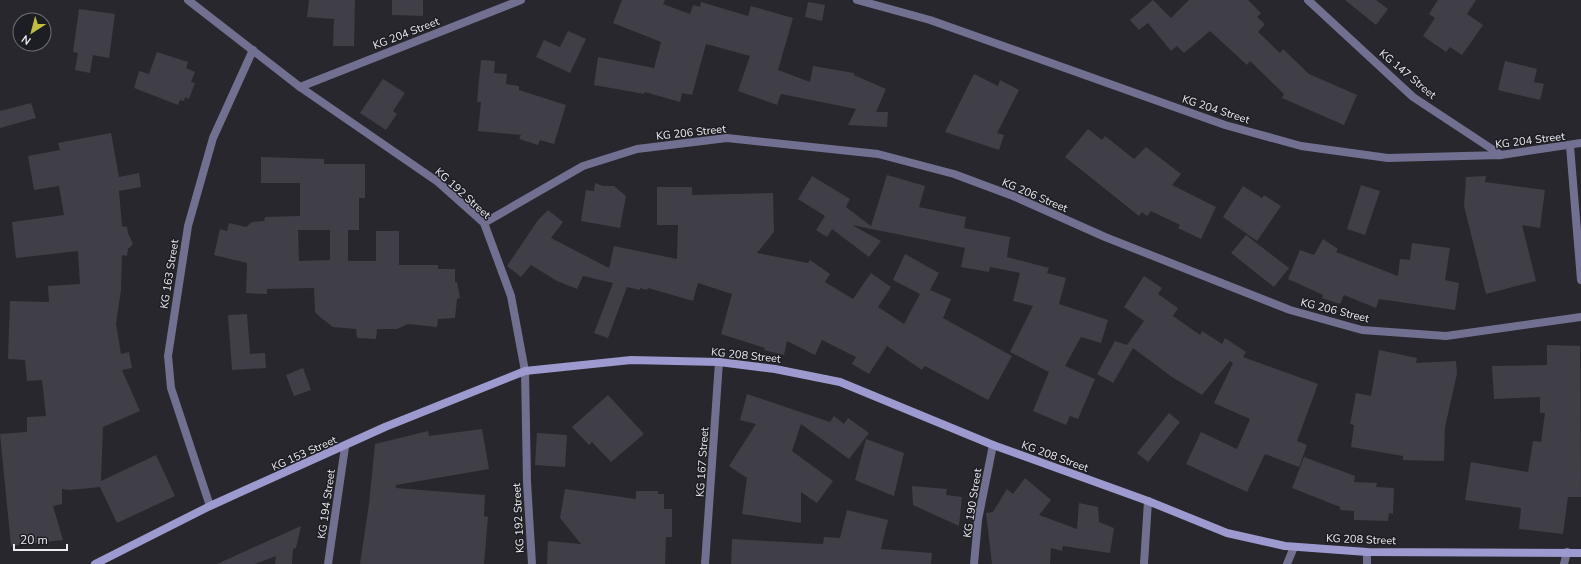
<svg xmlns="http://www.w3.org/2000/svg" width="1581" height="564" font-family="'Nunito Sans',sans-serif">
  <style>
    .building { fill: #403f47; fill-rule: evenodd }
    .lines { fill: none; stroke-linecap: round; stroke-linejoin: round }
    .lane { stroke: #727091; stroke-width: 8 }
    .street { stroke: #727091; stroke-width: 8 }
    .secondary { stroke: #9c9ace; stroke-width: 8 }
    .labels { text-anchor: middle; stroke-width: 3; stroke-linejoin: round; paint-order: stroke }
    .street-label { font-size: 11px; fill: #ececf0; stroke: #1d1d24 }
  </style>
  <rect width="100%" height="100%" fill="#27272d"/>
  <path class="building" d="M309,0H355L354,46H333L334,19L307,17Z
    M392,0H423V16L392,15Z
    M622,0H665L663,4L690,14L693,5L700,7L701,2L748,16L751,6L793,18L778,70L810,82L813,66L854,73V75L886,89L876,112H888L887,127L848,125L856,109L781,94L777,105L738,91L750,56L706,44L692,95L682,93L680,102L645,92L644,94L594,85L598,57L654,68L661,42L613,23Z
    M1153,0L1171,18L1189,0H1248L1261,13L1257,17L1265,24L1258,32L1280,53L1283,49L1309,74L1357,95L1344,125L1282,98L1284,94L1250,61L1247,65L1210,31L1184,53L1177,46L1171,51L1148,23L1139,30L1130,20Z
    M1345,0H1376L1388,9L1376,25Z
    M1438,0H1476L1467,14L1483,25L1462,55L1450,47L1446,52L1423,36L1435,18L1429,14Z
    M808,2L825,5L822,21L805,17Z
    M79,9L115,14L109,58L93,55L90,73L75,70L78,53L73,52Z
    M568,31L586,39L570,73L536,57L544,40L560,47Z
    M157,52L188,62L186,68L195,72L191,82L195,83L189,99L185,97L184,101L180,100L178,105L134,88L139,71L149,74Z
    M481,60L495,61L494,73L507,74L506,84L519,86V90L566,105L554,144L540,140L538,145L519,139L521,135L478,131L481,102H477Z
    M1505,61L1537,69L1534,82L1544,84L1540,100L1498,90Z
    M974,74L998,86L1000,80L1019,90L997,133L1004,135L999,150L945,132Z
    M383,79L405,93L393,111L397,114L386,130L360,113Z
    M31,103L36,118L0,128V111Z
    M1088,129L1102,140L1105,136L1134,159L1146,147L1181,174L1172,185L1216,207L1201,239L1178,228L1180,225L1151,211L1147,216L1142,212L1139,216L1065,157Z
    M111,133L119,177L139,173L141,187L119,191L122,226L127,227L128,233L133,244L128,249L127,256L122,255L121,290L116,324L121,354L129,352L132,368L122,370L140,411L103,427L101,481L156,455L175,496L117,523L100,487L70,490L62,489V504L53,506L63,540L11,546L0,434L27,432V417L46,416L42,380L27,381L25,360L8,359L10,301L49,302L48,286L80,284L78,251L16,258L12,222L64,215L59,186L34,190L28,156L60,150L58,143Z
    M261,157L324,159V164H365V198H359V230H348V261H376V231H399V265H438V269H455V282H457L460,298L457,299L455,318L438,319L437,327L408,324L397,329H377L376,339L357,338L356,329L333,327L320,317L315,312L314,288L267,289V294L246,293L247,263L214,255L220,229L227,231L229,223L246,227L252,222L264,221L265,217L300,216V183H261ZM298,230H330V260L299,261Z
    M887,175L925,186L919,207L966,217L964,228L1010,237L1007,257L1049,268L1047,273L1066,278L1059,304L1108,320L1101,343L1081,337L1065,366L1095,379L1078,419L1070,416L1066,425L1033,411L1049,372L1010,352L1033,306L1013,301L1020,273L990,267L989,272L961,267L965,248L852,225L881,241L869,257L832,229L827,237L816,230L825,216L798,199L812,176L850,199L846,207L871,226Z
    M1486,176L1485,182L1545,190L1540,228L1522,225L1536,281L1486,294L1464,206L1466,177Z
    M595,183L603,186H614L626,196L620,228L581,221L586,190L594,191Z
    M1361,185L1380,191L1365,235L1347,229Z
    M1243,186L1262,198L1264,195L1281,206L1257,241L1223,217Z
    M657,187H692V195L773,193L774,232L757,253L808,263L810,260L830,274L825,282L853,299L871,273L891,287L878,307L904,324L920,294L893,280L905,254L939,273L930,290L951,299L943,318L1012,356L988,400L925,366L922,370L887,346L869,374L852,364L856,357L822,340L815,355L787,341L784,355L764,350L765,348L721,334L732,294L698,283L693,301L648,288L647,290L640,288V290L627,287L608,338L594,333L613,283L583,276L577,289L557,281L531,265L521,277L507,266L538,220L548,210L563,222L551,238L609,268L614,246L677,259L678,225H657Z
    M1246,235L1289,268L1274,287L1231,253Z
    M1323,239L1338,249L1336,252L1398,276L1400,259L1410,260L1412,243L1450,248L1445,280L1459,283L1455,310L1379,299L1376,308L1344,295L1340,304L1322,298L1323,295L1288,279L1300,250L1314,255Z
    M1144,276L1162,288L1158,294L1178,308L1173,316L1200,335L1202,331L1222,344L1225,338L1246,352L1243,357L1318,384L1297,441L1307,445L1299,467L1265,454L1247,492L1186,464L1201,432L1237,449L1250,419L1214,403L1233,363L1230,361L1202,395L1172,377L1133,348L1113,383L1097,374L1115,341L1127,345L1144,321L1124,307Z
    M247,314L250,354L265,353L266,368L232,370L228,315Z
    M1547,345L1580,346L1581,497H1568L1563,534L1519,529L1521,508L1465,500L1471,462L1528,472L1533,441L1541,442L1545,413H1540V397L1494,399L1492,366L1547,365Z
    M1379,350L1417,358L1416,363L1456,361L1457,374L1445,427L1444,461L1403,460V456L1351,447L1354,425L1350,424L1356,393L1371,396Z
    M303,368L311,390L294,396L286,375Z
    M747,394L830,422L834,416L844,424L848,418L869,433L849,459L801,424L792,451L833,481L817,503L801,492V523L742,514L747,478L729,466L756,424L740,420Z
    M608,395L644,434L611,462L592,442L589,445L572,427Z
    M1169,413L1180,422L1148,462L1137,453Z
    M482,429L489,469L396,485V488L485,495L484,516L488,517L484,564H360L369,504L375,444L428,431L429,436Z
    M537,433L567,435L565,467L535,465Z
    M866,439L904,453L894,496L855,480Z
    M1304,457L1355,476L1354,482L1377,483L1376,487L1394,488L1393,514L1389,513L1388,521L1354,520V511L1340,510V507L1292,488Z
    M1025,478L1051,500L1039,515L1077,529L1079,503L1098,507L1099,522L1114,528L1110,553L1063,546L1062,551L1051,548L1050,564H992L986,513L993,512L1007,489L1013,494Z
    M912,486L947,489L946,495L962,497L959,526L913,505Z
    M565,489L636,499V491H658V494H664V509H672V537H666L665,564H547L548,541L581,544L560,518Z
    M847,510L888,520L881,549L932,553L931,564H731L732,539L823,544L824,537L840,538Z
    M301,526L296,548L293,549L292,564H275L276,556L255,564H217Z"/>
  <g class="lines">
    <path class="lane" d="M1287,564L1294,547
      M1564,564L1567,552"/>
    <path class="street" d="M188,0L300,87L438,182L484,223L511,296L525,371L527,482L532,564
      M857,0L930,20L1225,125L1301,146L1388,158L1501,155L1581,143
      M1308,0L1413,97L1501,155
      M300,87L521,0
      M1570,146L1581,280
      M484,223L583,166L637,149L727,138L878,154L954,174L1013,196L1105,237L1290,310L1362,330L1446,336L1581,317
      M210,506L171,388L168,356L188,226L213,138L253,50
      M1367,552V564
      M328,564L345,447
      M705,564L719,362
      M974,564L978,520L993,445
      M1144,564L1148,501"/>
    <path class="secondary" d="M95,564L210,506L385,427L525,371L631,360L719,362L775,369L840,382L993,445L1148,501L1227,533L1285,546L1367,552L1581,553"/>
  </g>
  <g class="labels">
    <g class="street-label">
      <text transform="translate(406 33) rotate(-21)" y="4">KG 204 Street</text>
      <text transform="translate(1408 74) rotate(40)" y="4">KG 147 Street</text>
      <text transform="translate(1216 109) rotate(18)" y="4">KG 204 Street</text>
      <text transform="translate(691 132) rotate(-6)" y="4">KG 206 Street</text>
      <text transform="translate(1530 140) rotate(-7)" y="4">KG 204 Street</text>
      <text transform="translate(463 193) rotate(42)" y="4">KG 192 Street</text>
      <text transform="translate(1035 195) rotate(23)" y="4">KG 206 Street</text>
      <text transform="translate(169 274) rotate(-81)" y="4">KG 163 Street</text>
      <text transform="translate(1335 310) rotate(14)" y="4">KG 206 Street</text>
      <text transform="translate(746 355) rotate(6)" y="4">KG 208 Street</text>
      <text transform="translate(304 453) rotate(-24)" y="4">KG 153 Street</text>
      <text transform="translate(1055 456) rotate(20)" y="4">KG 208 Street</text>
      <text transform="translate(702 462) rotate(-86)" y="4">KG 167 Street</text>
      <text transform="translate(972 503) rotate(-81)" y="4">KG 190 Street</text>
      <text transform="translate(326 504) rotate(-82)" y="4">KG 194 Street</text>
      <text transform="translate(518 518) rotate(-93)" y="4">KG 192 Street</text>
      <text transform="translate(1361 539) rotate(2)" y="4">KG 208 Street</text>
    </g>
  </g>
  <g transform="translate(32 32) rotate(216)"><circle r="19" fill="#1d1d24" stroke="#707076"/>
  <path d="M0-3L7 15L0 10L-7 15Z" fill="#c3bd3f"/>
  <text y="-6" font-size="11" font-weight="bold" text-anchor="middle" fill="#ececf0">N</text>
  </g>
  <path d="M14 544v6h53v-6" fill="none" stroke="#ececf0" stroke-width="2"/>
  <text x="20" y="544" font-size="12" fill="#ececf0" stroke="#1d1d24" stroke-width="3" paint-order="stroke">20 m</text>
</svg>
